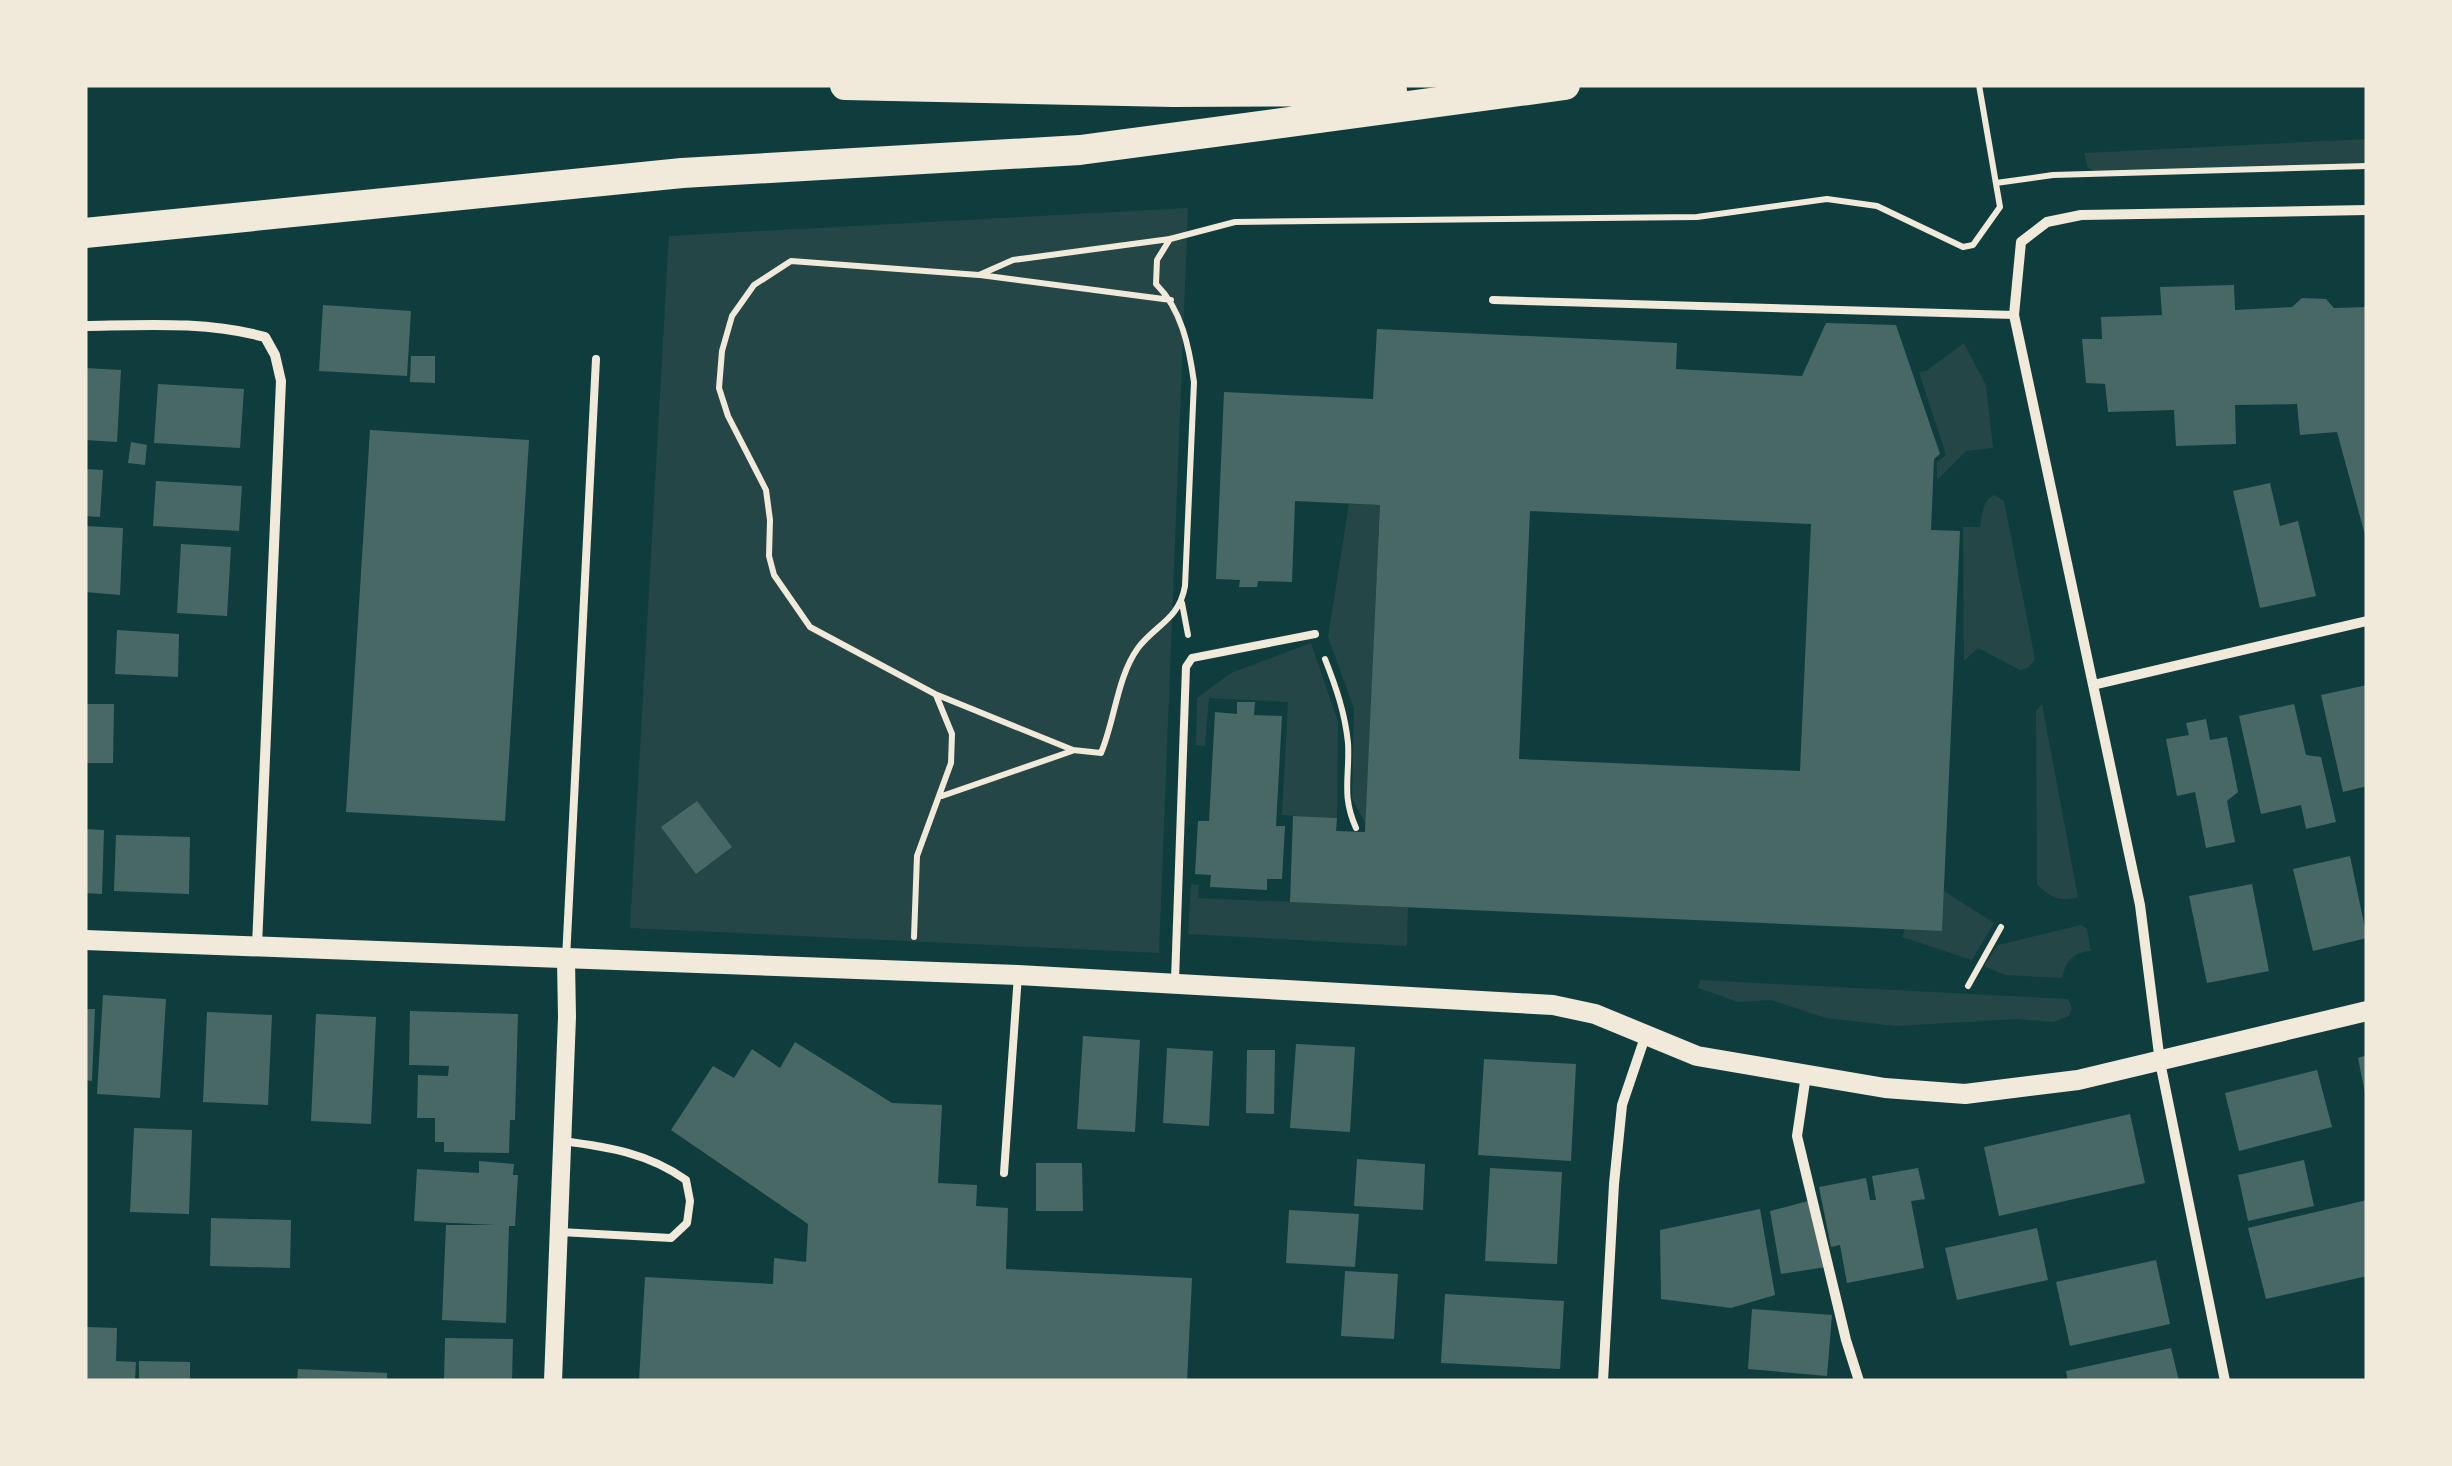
<svg xmlns="http://www.w3.org/2000/svg" width="2452" height="1466" font-family="Helvetica,sans-serif">
  <style>
    .green { fill: #244646 }
    .building { fill: #486865; fill-rule: evenodd }
    .lines { fill: none; stroke-linecap: round; stroke-linejoin: round }
    .path { stroke: #f1e9da; stroke-width: 6 }
    .service { stroke: #f1e9da; stroke-width: 8 }
    .minor { stroke: #f1e9da; stroke-width: 10 }
    .tertiary { stroke: #f1e9da; stroke-width: 18 }
    .secondary { stroke: #f1e9da; stroke-width: 20 }
    .motorway { stroke: #f1e9da; stroke-width: 30 }
  </style>
  <rect width="100%" height="100%" fill="#0f3d3e"/>
  <path class="green" d="M2367,139V164L2098,172L2088,168L2084,153Z
    M1188,208L1159,953L630,928L669,236Z
    M1964,343L1986,385L1993,448L1966,451L1937,480V462L1946,455L1919,372L1926,371Z
    M1994,495L2004,501L2035,659L2028,668L2020,670L1978,648L1964,661L1963,527H1980C1982,515 1982,501 1994,495Z
    M1349,504L1380,505L1366,825L1352,798L1354,709L1328,637Z
    M1311,643L1338,722L1337,818L1282,815L1288,702L1209,698L1205,746L1196,745L1197,698L1231,673Z
    M2042,704L2078,897C2060,902 2050,898 2037,884L2036,711Z
    M1191,884L1199,885L1198,898L1408,907L1407,946L1188,934Z
    M1944,891L1994,923L1972,960L1902,937L1905,929Z
    M2081,925L2087,929L2091,951C2073,952 2066,961 2062,978L2005,975L1984,966L1998,945Z
    M1700,980L2068,999L2072,1008L2069,1016L2053,1022L2017,1019L1896,1026L1826,1018L1771,1000L1738,1002L1698,988Z"/>
  <path class="building" d="M2234,285L2235,310L2292,307L2302,298L2326,299L2334,308L2367,307V542L2337,432L2300,435L2297,404L2235,405L2236,444L2176,446L2174,410L2108,412L2105,384L2086,383L2082,339H2102L2101,317L2162,315L2160,287Z
    M323,305L411,311L407,376L319,371Z
    M1826,323L1896,325L1940,454L1934,459L1931,530L1960,531L1942,931L1290,902L1293,816L1337,818L1336,831L1365,832L1380,505L1295,501L1292,582L1258,581L1257,587H1239L1240,580L1216,579L1224,392L1373,399L1377,329L1677,343L1676,369L1802,376ZM1530,511L1811,524L1800,771L1519,759Z
    M411,356H435V383L410,382Z
    M85,368L121,370L117,442L85,440Z
    M158,384L244,389L240,448L154,443Z
    M370,430L529,440L505,821L346,812Z
    M131,442L147,445L145,465L128,463Z
    M85,469L103,470L100,517L85,516Z
    M156,481L242,486L239,531L153,526Z
    M2270,483L2280,526L2298,521L2316,596L2260,608L2233,491Z
    M85,526L123,528L120,595L85,592Z
    M181,544L231,547L227,616L177,613Z
    M117,630L179,634L178,677L115,674Z
    M2367,685V786L2343,792L2321,695Z
    M1237,702H1255L1254,715L1282,716L1276,826H1285L1282,879H1267V890L1210,887L1211,875L1195,874L1198,821H1209L1215,712L1237,714Z
    M85,704H114L113,763H85Z
    M2294,704L2306,755L2321,757L2336,822L2306,829L2301,805L2261,814L2239,716Z
    M2206,719L2210,740L2227,737L2238,792L2227,801L2235,842L2206,848L2195,792L2177,796L2166,739L2189,735L2186,723Z
    M697,801L732,847L696,874L661,827Z
    M85,829L104,830L102,894L85,893Z
    M116,835L190,837L189,894L114,891Z
    M2350,856L2367,938L2313,951L2293,869Z
    M2252,884L2269,971L2207,983L2189,896Z
    M103,995L166,999L160,1098L97,1094Z
    M85,1009H95L92,1081L85,1080Z
    M410,1011L518,1014L515,1120H510L509,1153L444,1152V1142H435V1118H417L418,1075L448,1076L449,1066L409,1065Z
    M207,1012L272,1015L268,1105L203,1102Z
    M316,1014L376,1017L371,1124L311,1121Z
    M1083,1036L1140,1040L1135,1132L1077,1129Z
    M795,1042L892,1103L942,1105L938,1183L977,1185L976,1206L1008,1208L1006,1269L1192,1278L1187,1381H639L645,1277L773,1284L774,1258L806,1262L808,1224L671,1130L713,1066L734,1078L752,1049L780,1068Z
    M1296,1044L1355,1047L1350,1132L1290,1128Z
    M1167,1048L1213,1051L1209,1126L1163,1123Z
    M1247,1050H1275L1274,1114L1246,1113Z
    M2367,1055V1093H2365L2358,1058Z
    M1484,1059L1576,1064L1571,1161L1478,1155Z
    M2317,1070L2332,1127L2239,1151L2225,1093Z
    M2130,1114L2145,1183L1999,1216L1984,1147Z
    M134,1128L192,1130L189,1214L130,1212Z
    M1357,1159L1425,1164L1423,1210L1354,1206Z
    M2304,1160L2314,1206L2248,1221L2238,1175Z
    M479,1161L514,1164L513,1175H518L515,1226H509L506,1323L442,1320L446,1225H495L414,1221L417,1169L479,1173Z
    M1036,1163H1082L1083,1211H1036Z
    M1490,1168L1562,1172L1557,1264L1485,1261Z
    M1918,1168L1925,1199L1911,1201L1924,1268L1847,1283L1840,1245L1831,1247L1819,1187L1866,1178L1870,1200H1876L1872,1176Z
    M1812,1200L1826,1267L1781,1274L1770,1211Z
    M2367,1200V1276L2266,1299L2248,1228Z
    M1760,1209L1775,1295L1731,1308L1661,1299L1660,1230Z
    M1289,1210L1359,1214L1355,1267L1286,1263Z
    M211,1218L291,1220L290,1268L210,1266Z
    M2037,1228L2048,1280L1957,1300L1945,1248Z
    M2156,1260L2170,1324L2070,1346L2056,1282Z
    M1345,1271L1398,1274L1394,1339L1341,1336Z
    M1445,1294L1564,1301L1560,1369L1441,1363Z
    M1752,1309L1832,1315L1827,1376L1748,1369Z
    M86,1327L117,1328L116,1361L136,1362L135,1381H85Z
    M445,1338L513,1339L512,1381H444Z
    M2171,1348L2179,1381H2068L2066,1371Z
    M139,1361L190,1362V1381H139Z
    M298,1369L387,1373V1381H297Z"/>
  <g class="lines">
    <path class="path" d="M1996,183L2053,175L2367,166
      M1170,239L1157,260L1156,284C1182,310 1189,347 1194,382L1185,586C1179,620 1156,624 1138,648C1117,677 1115,720 1101,753L1073,750L935,694L810,627L774,575L769,556L770,520L766,490L728,416L719,388L722,351L732,316L754,285L791,261L979,275L1013,260L1170,239L1235,222L1697,217L1827,199L1877,206L1963,247L1973,245L2000,207L1979,85
      M980,275L1171,300
      M1182,603L1188,635
      M1325,659C1336,687 1345,713 1348,743C1350,776 1341,795 1356,828
      M942,796L1072,751
      M914,937L917,856L951,763L952,734L936,695
      M1968,986L2001,927"/>
    <path class="service" d="M1493,300L2014,315
      M566,959L596,359
      M1175,980L1186,667L1192,658L1315,634
      M1004,1173L1018,975
      M560,1232L671,1238L687,1223L690,1201L686,1180C648,1153 608,1147 563,1141"/>
    <path class="minor" d="M85,326C146,325 206,321 265,337L275,355L281,381L257,946
      M2093,685L2367,621
      M1806,1075L1797,1136L1846,1340L1859,1381
      M1603,1381L1614,1184L1622,1105L1645,1037
      M2225,1381L2160,1062L2140,905L2014,315L2021,242L2047,222L2081,215L2367,210"/>
    <path class="tertiary" d="M553,1381L567,1017L566,960"/>
    <path class="secondary" d="M85,940L1018,975L1553,1005L1595,1014L1697,1056L1885,1088L1965,1094L2078,1080L2367,1011"/>
    <path class="motorway" d="M845,85L1173,92L1392,91
      M85,233L682,173L1080,150L1565,85"/>
  </g>
  <rect width="2452" height="1466" fill="none" stroke="#f1e9da" stroke-width="175"/>
</svg>
